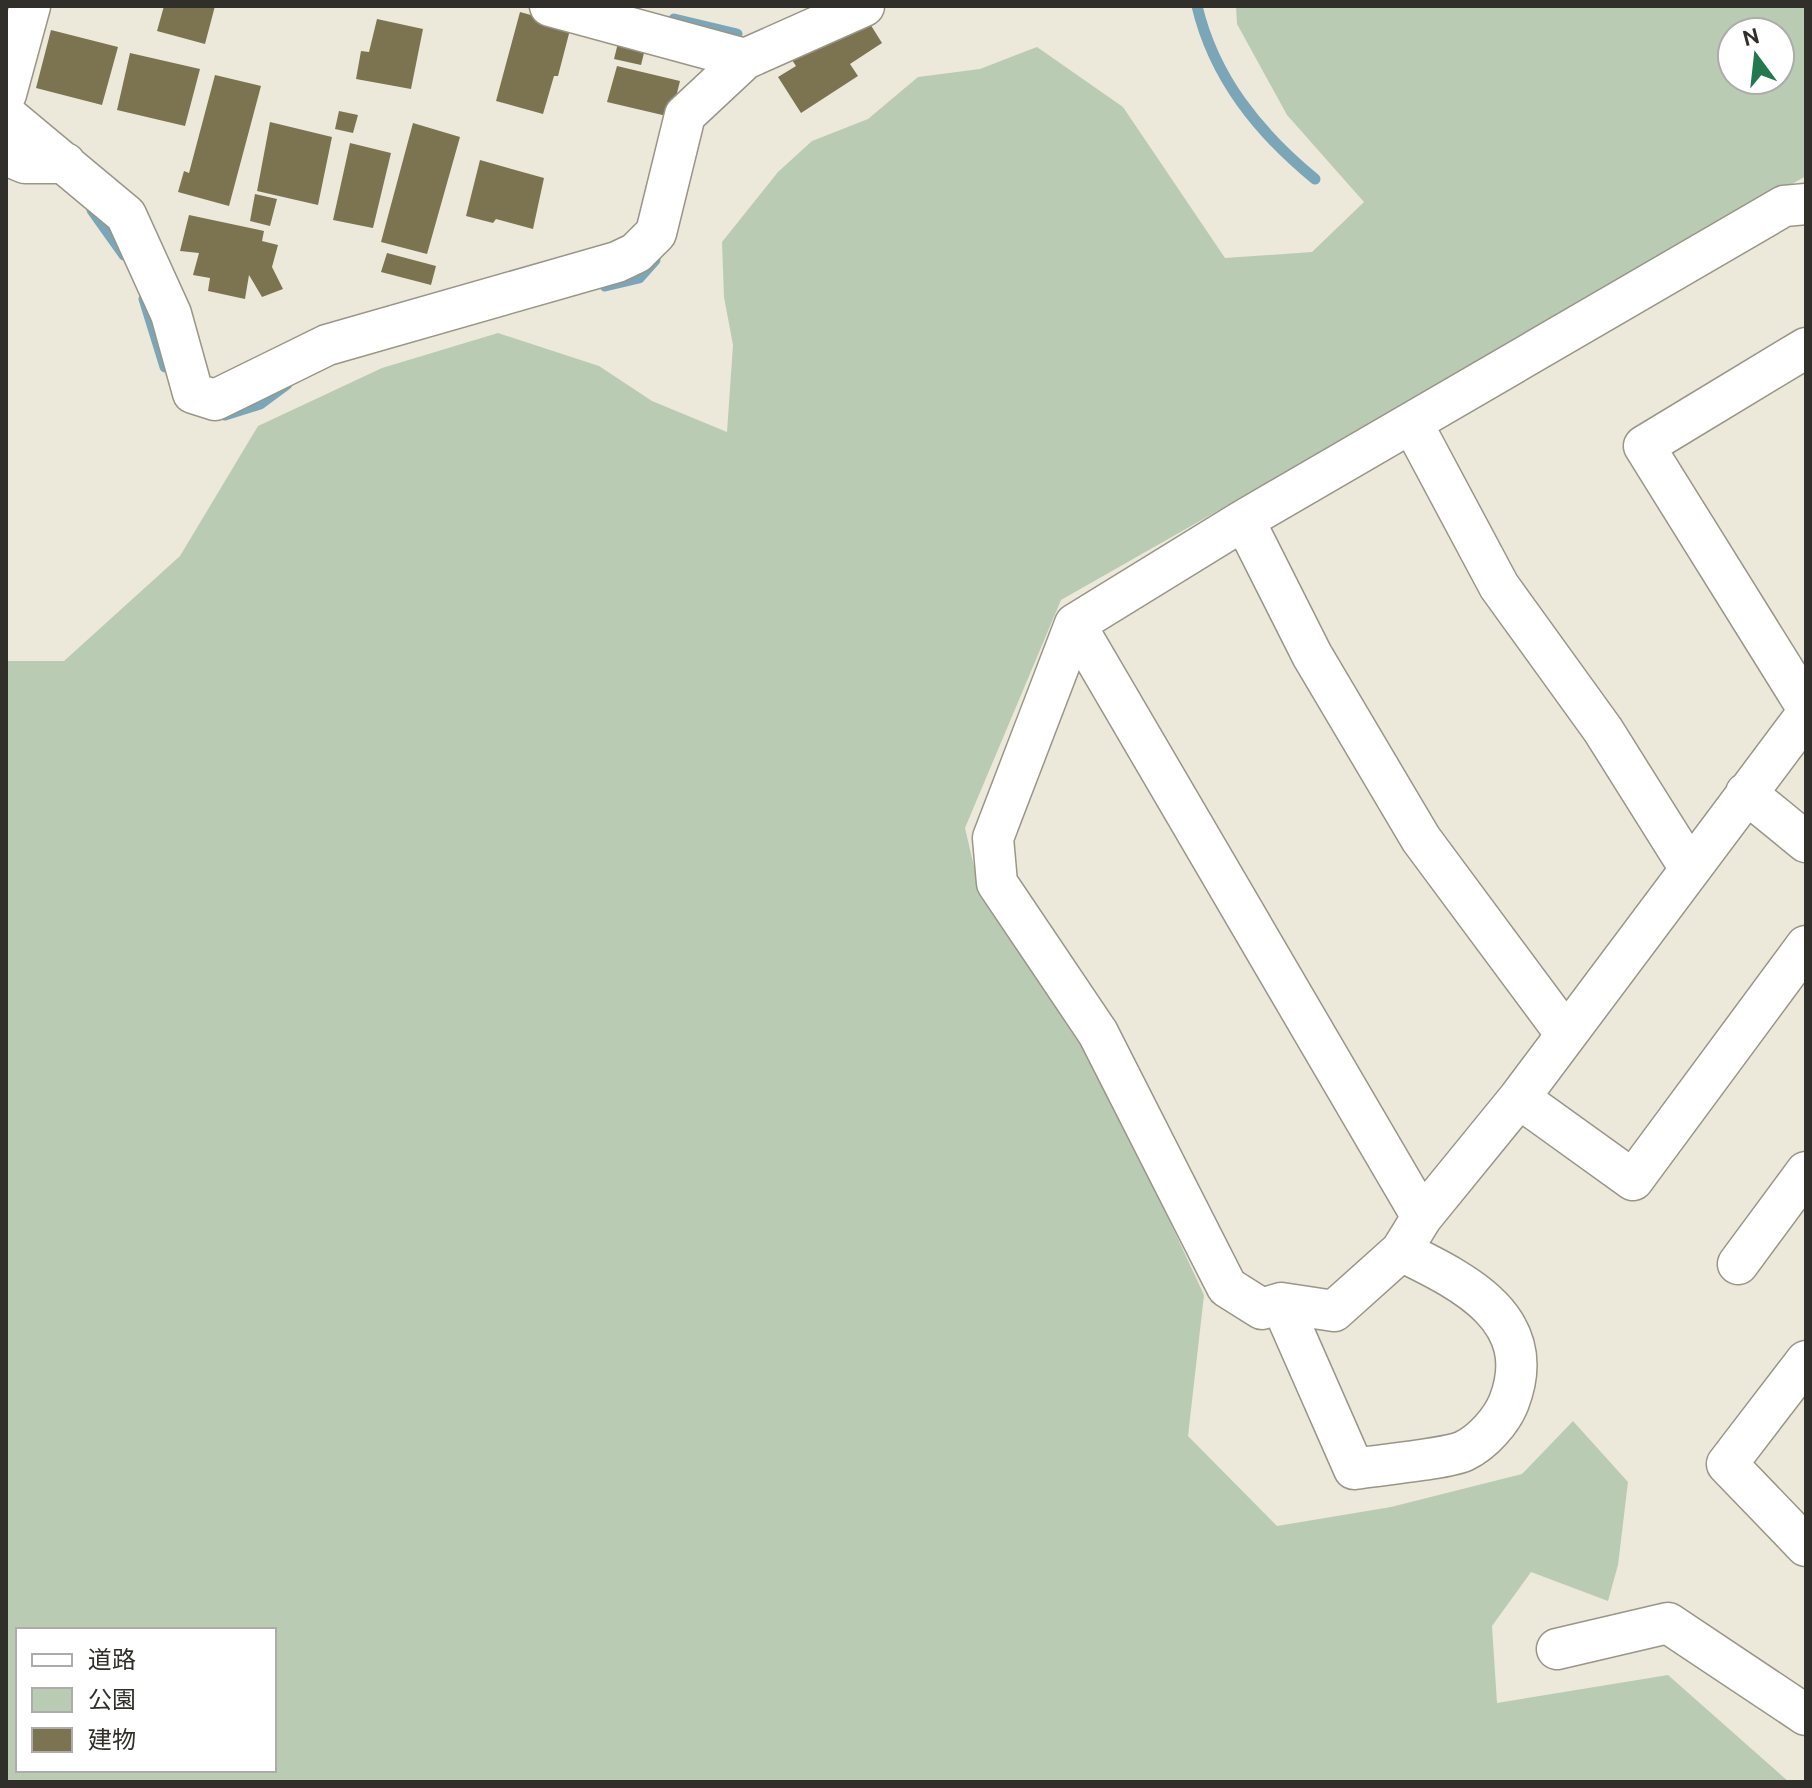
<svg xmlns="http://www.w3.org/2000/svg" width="1812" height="1788" font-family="Ubuntu,'Noto Sans JP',sans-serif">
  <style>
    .green { fill: #bacbb3; fill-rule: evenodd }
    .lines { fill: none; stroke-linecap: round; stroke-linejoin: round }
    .stream { stroke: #7ba6b7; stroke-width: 11 }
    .building { fill: #7c7450 }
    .minor-casing { stroke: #999688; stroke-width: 43 }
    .minor { stroke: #fff; stroke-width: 40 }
  </style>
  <rect width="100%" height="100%" fill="#ece9da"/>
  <path class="green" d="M1236,6H1806V176L1061,600L965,828L980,892L1087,1043L1204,1295L1188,1436L1277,1526L1391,1507L1522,1474L1573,1421L1628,1482L1618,1565L1608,1601L1531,1572L1492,1626L1497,1703L1668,1675L1789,1782H6V661H64L180,556L258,426L382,368L498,333L599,366L652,401L727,432L733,345L724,297L722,242L778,172L812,141L868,119L918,77L980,69L1037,47L1123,107L1225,258L1312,252L1364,202L1287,115L1237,24ZM1732,32H1780V80H1732ZM18,1630H274V1770H18Z"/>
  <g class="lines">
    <path class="stream" d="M1197,6C1214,78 1259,133 1315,179
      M674,19L737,34
      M92,210L124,255
      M605,286L639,278L655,260
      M144,299L165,367
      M225,415L260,404L287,384"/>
  </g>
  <path class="building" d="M164,6H215L205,44L157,31Z
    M520,12L571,26L558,76H554L543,114L496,101Z
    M377,19L423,29L411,89L356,79L361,51L369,52Z
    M867,19L882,43L850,64L858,76L801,113L778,77L796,66L792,60L831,35Z
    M51,30L118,47L102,105L36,88Z
    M618,43L645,49L641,65L614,59Z
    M130,53L200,69L185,126L117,110Z
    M617,66L680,81L671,117L607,102Z
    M215,75L261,86L229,206L178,192L184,171L189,173Z
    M339,111L358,115L353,133L335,129Z
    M270,122L332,137L318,205L257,191Z
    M413,123L460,137L427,254L381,242Z
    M350,143L391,153L373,228L333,220Z
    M480,160L544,178L533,229L496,219L493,223L466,216Z
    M255,194L277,199L270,226L250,221Z
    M189,215L264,231L262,241L278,245L272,267L283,289L262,297L249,275L245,299L208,291L210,278L193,275L199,253L180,251Z
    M387,253L436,266L431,285L381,272Z"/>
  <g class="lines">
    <g class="minor-casing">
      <path id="minor" d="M550,6L745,59L864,6
        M6,94L30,6
        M6,115L126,215L171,314L193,393L215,400L327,345L617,262L636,253L656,233L685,115L745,59
        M6,155L25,163H65
        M1806,204L1784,206L1244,520L1075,624L993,838L997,883L1098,1033L1227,1287L1262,1309L1281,1303L1334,1311L1401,1251L1422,1217L1519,1098L1806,715
        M1806,348L1644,446L1806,706
        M1412,423L1499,586L1603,730L1689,867
        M1244,520L1312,655L1421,839L1565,1033
        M1075,624L1422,1217
        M1746,793L1806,842
        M1519,1098L1633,1180L1806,946
        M1738,1264L1806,1172
        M1281,1303L1354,1469C1379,1465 1446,1459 1464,1451C1483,1442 1502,1420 1509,1402C1541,1318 1462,1281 1401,1251
        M1806,1361L1727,1464L1806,1546
        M1557,1649L1668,1623L1806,1715"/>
    </g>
    <use href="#minor" class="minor"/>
  </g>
  <rect width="1812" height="1788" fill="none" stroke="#312f2a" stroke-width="16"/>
  <rect x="16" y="1628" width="260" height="144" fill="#ffffff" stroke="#adacaa" stroke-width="2"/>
  <rect x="32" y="1654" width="40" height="12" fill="#ffffff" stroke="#adacaa" stroke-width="2"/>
  <text x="88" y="1668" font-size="24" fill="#312f2a">道路</text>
  <rect x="32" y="1688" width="40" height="24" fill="#bacbb3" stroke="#adacaa" stroke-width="2"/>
  <text x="88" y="1708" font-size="24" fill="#312f2a">公園</text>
  <rect x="32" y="1728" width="40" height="24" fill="#7c7450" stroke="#adacaa" stroke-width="2"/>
  <text x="88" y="1748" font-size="24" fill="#312f2a">建物</text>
  <g transform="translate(1756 56) rotate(345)"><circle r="38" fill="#ffffff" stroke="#adacaa" stroke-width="2"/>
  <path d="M0-6L14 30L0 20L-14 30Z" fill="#23794d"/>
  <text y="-12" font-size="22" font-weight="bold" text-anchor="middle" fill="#312f2a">N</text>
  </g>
</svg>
